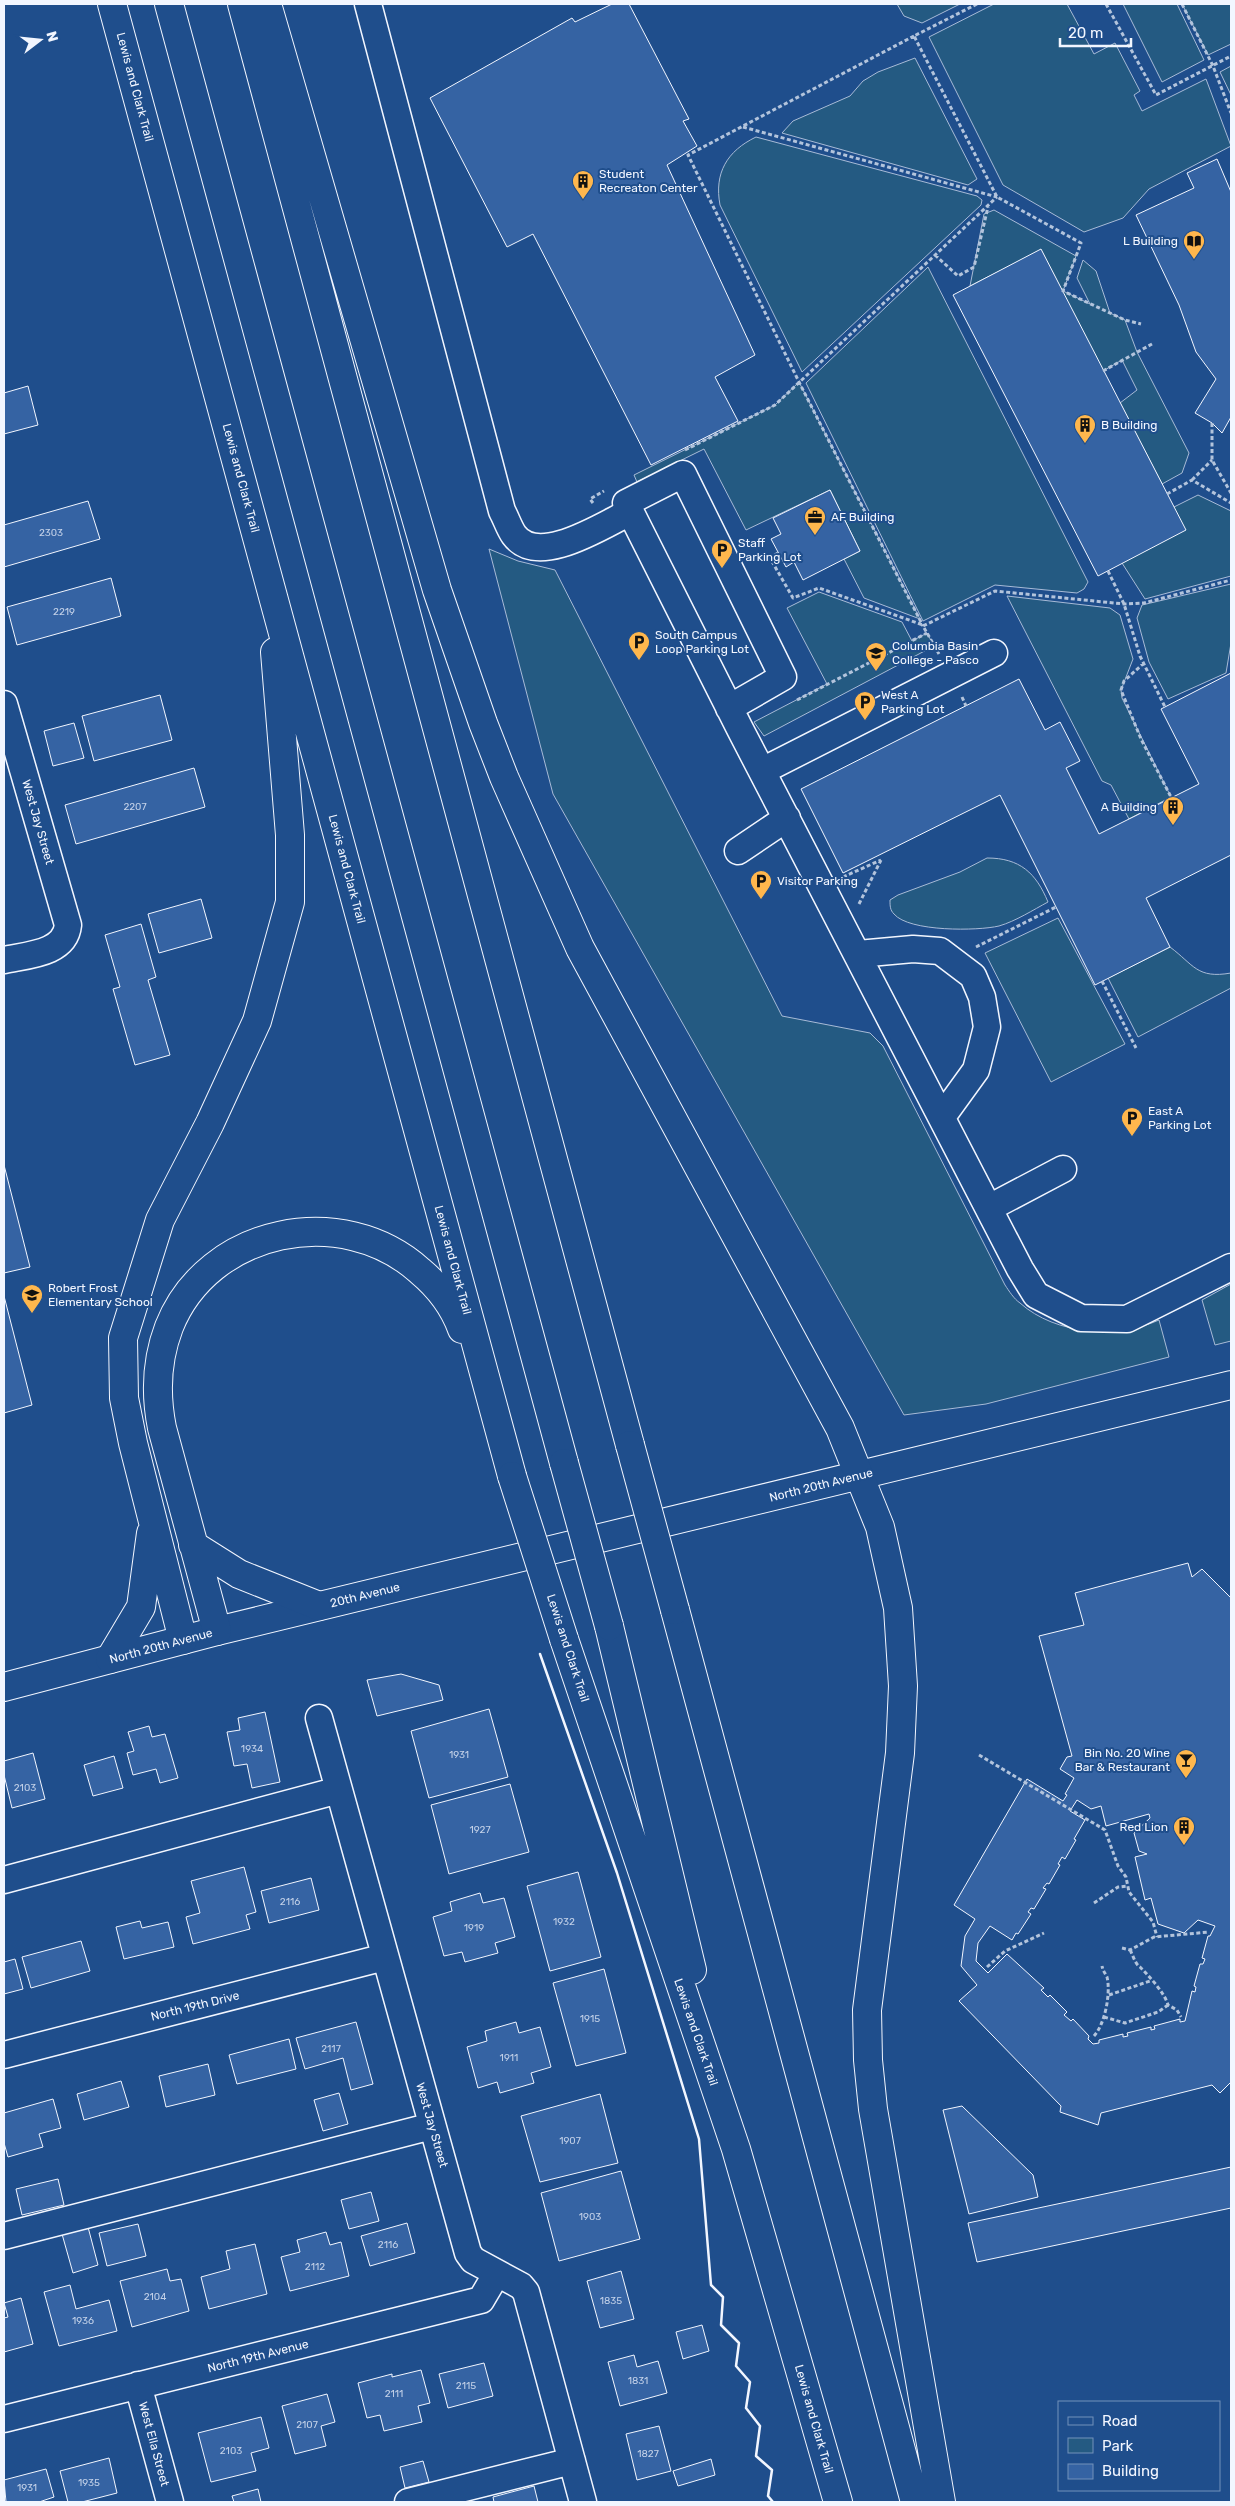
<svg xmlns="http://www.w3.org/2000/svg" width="1235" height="2506" font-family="Rubik,sans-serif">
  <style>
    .green { fill: #245a82; stroke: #a8bbd7 }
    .building { fill: #3563a3; stroke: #f2f6ff; fill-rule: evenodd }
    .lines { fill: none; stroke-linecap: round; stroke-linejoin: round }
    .minor-casing { stroke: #f2f6ff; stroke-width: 29 }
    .major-casing { stroke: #f2f6ff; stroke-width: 30 }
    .highway-casing { stroke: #f2f6ff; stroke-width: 30 }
    .path { stroke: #b3c4dc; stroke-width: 3; stroke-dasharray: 4 2.5; stroke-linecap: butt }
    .minor { stroke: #1f4e8c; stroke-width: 26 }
    .major { stroke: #1f4e8c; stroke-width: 28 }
    .highway { stroke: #1f4e8c; stroke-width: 28 }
    .highway-bridge-casing { stroke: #f2f6ff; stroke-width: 30; stroke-linecap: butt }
    .highway-bridge { stroke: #1f4e8c; stroke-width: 28 }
    .wall { stroke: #f2f6ff; stroke-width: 2.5 }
    .labels { text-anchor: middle; stroke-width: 4; stroke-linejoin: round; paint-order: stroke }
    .number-label { font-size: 10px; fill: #c3d1e8 }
    .street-label { font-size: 12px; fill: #f2f6ff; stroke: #1f4e8c }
    .poi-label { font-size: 12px; fill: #f2f6ff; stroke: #1f4e8c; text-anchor: start }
  </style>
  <rect width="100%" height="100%" fill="#1f4e8c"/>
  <path class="green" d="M897,4H960L922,23L904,16Z
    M994,4H1067L1094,54L1115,43L1140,91L1134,95L1142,111L1206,79L1231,146L1149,189L1123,218L1084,232L1003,185L929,37Z
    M1123,4H1177L1204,60L1162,82Z
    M1182,4H1231V44L1208,55Z
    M915,58L977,179L968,185L782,133L793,121L850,96L863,81L878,72Z
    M1231,66V95L1220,72Z
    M756,137L977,196L982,200L981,205L802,372L720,205C714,173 727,151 756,137Z
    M994,210L1076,256L1063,291L1090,304L1077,278L1083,260L1096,271L1110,313L1125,320L1137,352L1189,453L1182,473L1162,484L1120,403L1137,390L1122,360L1103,371L1041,250L970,286L984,214Z
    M928,267L1088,582L1084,589L1077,593L995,585L923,621L806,383Z
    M799,382L920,619L864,598L844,559L860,551L830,490L746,530L704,449L637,482L634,475L775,405Z
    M1198,495L1231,511V576L1145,599L1122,563L1174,507Z
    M489,549L518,561L555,570L782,1016L870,1033L883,1046L1005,1285C1009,1291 1014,1299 1020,1303C1056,1335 1117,1339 1159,1320L1169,1357L986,1404L904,1415L553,794Z
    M1231,584V643L1226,673L1168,699L1149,662L1137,618L1142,605Z
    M819,592L902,622L912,641L927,633L934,646L764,736L754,722L827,684L787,608Z
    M1007,596L1110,608L1120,615L1133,659L1121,690L1122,698L1171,797L1129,819L1111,785L1102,781Z
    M987,858C1020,858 1036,873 1048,902C1033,910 1016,921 999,926C978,931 909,932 894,914C890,910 890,906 890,900L898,895L960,872Z
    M1058,918L1125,1044L1051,1082L985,953Z
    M1170,947C1194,965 1197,979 1231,973V988L1138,1037L1108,978Z
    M1231,1284V1341L1215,1345L1202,1300Z"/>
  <path class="building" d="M612,4H629L689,119L683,121L697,146L667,165L755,355L715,377L738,421L651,465L533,234L507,247L430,98L572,18L575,22Z
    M1217,159L1231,192V417L1222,433L1212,423L1195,413L1216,379L1196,352L1179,305L1136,215L1194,188L1187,173Z
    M1041,249L1186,530L1098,576L953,295Z
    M28,386L38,425L4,434V393Z
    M830,490L860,551L803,580L794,562L786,567L771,539L781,534L773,518Z
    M88,501L100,539L4,567V525Z
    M111,578L121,616L17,645L7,607Z
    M1231,673V855L1146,898L1170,947L1095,985L1000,795L843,873L801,789L1019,679L1045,730L1060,722L1080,761L1066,768L1099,834L1199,784L1161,709Z
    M160,695L172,740L94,761L82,716Z
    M74,723L84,758L53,766L44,731Z
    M194,768L205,807L76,844L65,805Z
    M201,899L212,938L159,953L148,914Z
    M141,924L156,977L148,980L170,1055L135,1065L113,989L120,987L105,935Z
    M4,1165L30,1267L4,1273Z
    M4,1296L32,1405L4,1413Z
    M1188,1563L1192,1577L1202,1569L1231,1598V2082L1220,2093L1212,2085L1101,2113L1098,2125L1060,2112L1061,2106L959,2001L977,1985L961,1966L965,1936L975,1919L954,1905L1027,1779L1063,1801L1067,1795L1065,1794L1074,1778L1060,1769L1067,1757L1072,1756L1039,1636L1084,1625L1075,1593ZM1077,1800L1091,1809L1101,1806L1106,1826L1149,1814L1150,1818L1134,1833L1139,1851L1147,1854L1135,1857L1145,1900L1151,1898L1158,1924L1184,1933L1198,1920L1215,1926L1210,1936H1208L1202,1958L1205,1959L1203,1964H1200L1194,1986L1196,1987L1195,1992L1192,1991L1185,2021L1180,2022V2019L1154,2026L1155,2029L1151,2030V2027L1127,2033L1128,2036L1123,2037V2034L1099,2040V2043L1093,2044L1088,2039L1089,2036L1073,2019L1071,2021L1064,2015L1067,2012L1050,1995L1048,1997L1041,1990L1044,1988L1007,1954L988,1973L976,1961L978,1943L990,1926L1012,1940L1016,1933L1018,1934L1031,1914L1028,1912L1031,1908L1034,1909L1046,1889L1043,1888L1047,1883L1049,1884L1060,1865L1058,1864L1062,1857L1065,1859L1076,1840L1074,1839L1085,1820L1070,1811Z
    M401,1674L439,1685L443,1700L377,1716L367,1680Z
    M489,1709L508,1777L429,1798L411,1731Z
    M265,1712L280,1782L252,1788L247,1764L234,1766L227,1732L240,1730L238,1718Z
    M149,1726L152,1737L165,1734L178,1778L160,1783L156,1769L133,1775L127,1753L134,1751L128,1732Z
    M33,1753L45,1799L12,1808L4,1775V1761Z
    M114,1756L123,1788L93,1796L84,1765Z
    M510,1784L529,1852L449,1874L431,1805Z
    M244,1867L256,1912L246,1915L250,1929L193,1944L186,1917L200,1913L191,1881Z
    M578,1872L601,1957L550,1971L527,1886Z
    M311,1878L319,1910L269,1923L261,1891Z
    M480,1893L483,1903L504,1898L515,1937L495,1943L498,1953L465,1962L462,1952L444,1956L433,1917L452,1911L450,1902Z
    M140,1921L142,1928L168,1922L174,1947L124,1959L116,1927Z
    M81,1941L90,1971L31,1988L22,1957Z
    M15,1959L23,1989L4,1994V1962Z
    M604,1969L626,2053L576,2066L553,1983Z
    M356,2022L373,2084L351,2090L343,2058L305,2069L296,2038Z
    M516,2022L519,2033L540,2027L551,2067L531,2073L534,2083L500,2093L497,2082L478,2088L467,2047L487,2041L485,2031Z
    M289,2039L296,2069L237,2084L229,2055Z
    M208,2064L215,2095L166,2107L159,2076Z
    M121,2081L129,2107L84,2120L77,2094Z
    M339,2093L348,2124L323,2131L314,2100Z
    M600,2094L618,2163L540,2182L521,2116Z
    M53,2099L61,2128L39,2134L43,2147L8,2157L4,2143V2113Z
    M962,2106L1033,2175L1038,2197L969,2214L943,2110Z
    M1231,2167V2208L977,2262L968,2223Z
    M621,2171L640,2239L559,2261L541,2193Z
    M58,2179L64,2205L22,2215L16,2189Z
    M371,2192L379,2221L349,2229L341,2200Z
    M407,2223L415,2253L370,2266L361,2236Z
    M138,2224L146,2256L107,2266L99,2233Z
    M88,2227L98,2265L73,2273L62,2234Z
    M326,2232L330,2245L341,2242L349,2276L290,2291L281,2257L300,2252L297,2240Z
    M255,2244L267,2294L209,2309L201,2277L230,2269L226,2251Z
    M167,2269L170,2281L181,2279L189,2311L132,2327L120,2281Z
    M621,2271L634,2319L600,2328L587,2281Z
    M70,2285L76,2309L109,2300L117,2331L59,2346L44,2292Z
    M21,2298L33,2344L4,2352V2318L8,2317L4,2303Z
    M702,2325L709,2351L683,2359L676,2332Z
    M634,2355L637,2367L658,2361L667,2393L620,2406L608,2362Z
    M484,2363L493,2396L448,2408L439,2374Z
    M421,2370L430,2403L418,2406L422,2422L384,2431L380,2415L367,2418L358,2383L392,2374V2377Z
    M327,2394L335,2422L321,2426L326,2446L295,2454L282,2406Z
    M261,2417L269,2448L251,2453L256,2471L211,2482L198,2433Z
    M659,2426L671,2471L637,2480L626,2434Z
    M109,2458L117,2493L82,2502H68L60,2471Z
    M711,2459L715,2475L678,2486L673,2471Z
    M423,2461L429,2482L405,2488L400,2467Z
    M46,2469L54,2497L39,2502H6L4,2480Z
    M534,2486L538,2502H494L493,2497Z
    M258,2489L261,2502H234L232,2496Z"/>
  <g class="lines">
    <g class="minor-casing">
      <path id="minor" d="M368,4L502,511C506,518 509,528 514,535C538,568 603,525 630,512
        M4,704L68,925C65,954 27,955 4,960
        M729,708L783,677L683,474L626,503L740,729L1020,1269L1036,1295L1081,1318L1127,1319L1231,1267
        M762,771L994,653
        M738,851L787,818
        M858,954L913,949L940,951L973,976L982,997L987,1027L976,1070L942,1117
        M989,1208L1063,1169
        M319,1718L468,2253L473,2260L521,2286L526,2292L583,2502
        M4,1880L339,1790
        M4,2055L385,1957
        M4,2236L432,2126
        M138,2385L170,2502
        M4,2419L481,2300L497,2273
        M408,2502L572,2461"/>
    </g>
    <g class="major-casing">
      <path id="major" d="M4,1687L217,1631L1231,1385"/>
    </g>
    <g class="highway-casing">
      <path id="highway" d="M112,4L512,1476
        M169,4L564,1463
        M242,4L630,1445
        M267,4L437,590L483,723L504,777L580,948L840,1428L880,1527L898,1608L903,1686L900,1753L867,2010L868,2060L873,2109L941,2502
        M193,1545L239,1574L319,1606
        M675,1610L915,2502
        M609,1626L692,1970
        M217,1631L162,1428C155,1393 156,1361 169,1327C208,1228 343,1201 420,1271C438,1286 454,1307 462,1329
        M564,1639L736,2149L838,2502
        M183,1640L133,1443L124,1398L123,1338L160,1220L210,1123L257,1021L290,902V835L275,652
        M110,1659L141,1607L151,1533"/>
    </g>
    <path class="path" d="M977,4L914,36L997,197L1081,243L1063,291L1125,320L1141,324
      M1106,4L1156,95L1231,56
      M1182,4L1213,66L1231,113
      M914,36L688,155L799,382L923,626
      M743,127L997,197
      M935,255L958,276L974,267L988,207
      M1103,371L1152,344
      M1212,423V460L1231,493
      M685,450L775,405L997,197
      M1192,480L1212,460
      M1167,494L1192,480L1231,503
      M593,503L590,499L604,491
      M778,553L770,558L793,598L819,588L923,625
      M1108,571L1124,604L1140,656L1165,707
      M939,654L923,626L995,591L1124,604L1144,603L1231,580
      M1144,663L1124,681L1121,690L1141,739L1171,797
      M962,697L966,706
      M797,700L927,633
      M843,877L881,860
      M859,904L881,860
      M976,947L1056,907
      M1102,981L1136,1048
      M979,1755L1105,1830L1118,1866L1126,1877L1129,1892L1153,1922L1157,1937
      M1094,1903L1118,1887L1128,1886
      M1122,1948L1130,1950L1154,1937L1209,1932
      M1130,1950C1133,1955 1135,1964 1140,1967C1148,1975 1165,1993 1168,2005L1177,2010L1181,2017
      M987,1967L1005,1951L1044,1933
      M1109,1995L1150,1981
      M1104,2017L1125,2023L1158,2012L1168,2005
      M1094,2036C1105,2024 1111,1993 1107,1977C1105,1973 1103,1971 1102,1966"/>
    <use href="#minor" class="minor"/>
    <use href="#major" class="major"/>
    <use href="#highway" class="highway"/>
    <g class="highway-bridge-casing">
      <path id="highway-bridge" d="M630,1445L675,1610
        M564,1463L609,1626
        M512,1476L564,1639"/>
    </g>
    <use href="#highway-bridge" class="highway-bridge"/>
    <path class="wall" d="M540,1654L617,1873L699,2139L711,2285L723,2297L721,2325L739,2343L736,2366L750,2382L746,2408L760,2426L756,2456L772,2470L768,2496L773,2502"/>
  </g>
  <defs>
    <g id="building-pin" transform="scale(1.125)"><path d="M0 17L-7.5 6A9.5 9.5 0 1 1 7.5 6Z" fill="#ffb74d" stroke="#1f4e8c"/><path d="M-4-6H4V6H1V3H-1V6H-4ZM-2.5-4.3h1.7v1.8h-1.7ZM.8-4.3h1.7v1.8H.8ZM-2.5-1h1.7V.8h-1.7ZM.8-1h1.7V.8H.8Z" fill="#111"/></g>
    <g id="library-pin" transform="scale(1.125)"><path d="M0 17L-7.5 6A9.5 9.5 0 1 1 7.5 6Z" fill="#ffb74d" stroke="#1f4e8c"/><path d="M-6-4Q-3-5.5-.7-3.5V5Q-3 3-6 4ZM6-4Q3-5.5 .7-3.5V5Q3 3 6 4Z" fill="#111"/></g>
    <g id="office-pin" transform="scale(1.125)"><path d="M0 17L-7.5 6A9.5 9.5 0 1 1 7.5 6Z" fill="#ffb74d" stroke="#1f4e8c"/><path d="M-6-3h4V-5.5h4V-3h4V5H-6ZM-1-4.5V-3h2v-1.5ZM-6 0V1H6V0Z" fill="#111"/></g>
    <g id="parking-pin" transform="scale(1.125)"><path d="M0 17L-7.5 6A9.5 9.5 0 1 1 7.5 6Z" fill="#ffb74d" stroke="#1f4e8c"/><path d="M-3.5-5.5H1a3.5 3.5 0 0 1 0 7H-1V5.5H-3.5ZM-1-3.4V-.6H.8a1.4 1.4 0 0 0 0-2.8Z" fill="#111"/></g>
    <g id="university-pin" transform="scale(1.125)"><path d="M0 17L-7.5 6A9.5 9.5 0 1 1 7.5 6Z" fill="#ffb74d" stroke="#1f4e8c"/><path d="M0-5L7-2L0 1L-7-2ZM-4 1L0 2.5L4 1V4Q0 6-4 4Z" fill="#111"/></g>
    <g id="school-pin" transform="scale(1.125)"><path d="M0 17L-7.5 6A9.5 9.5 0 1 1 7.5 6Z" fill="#ffb74d" stroke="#1f4e8c"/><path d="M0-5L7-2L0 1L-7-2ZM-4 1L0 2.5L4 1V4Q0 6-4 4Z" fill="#111"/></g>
    <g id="bar-pin" transform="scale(1.125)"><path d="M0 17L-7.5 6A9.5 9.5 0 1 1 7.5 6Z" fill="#ffb74d" stroke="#1f4e8c"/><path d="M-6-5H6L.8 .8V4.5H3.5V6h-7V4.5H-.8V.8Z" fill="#111"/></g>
  </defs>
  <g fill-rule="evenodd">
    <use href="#building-pin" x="583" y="181"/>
    <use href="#library-pin" x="1194" y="241"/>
    <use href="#building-pin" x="1085" y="425"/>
    <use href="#office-pin" x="815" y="517"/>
    <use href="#parking-pin" x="722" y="550"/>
    <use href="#parking-pin" x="639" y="642"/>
    <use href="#university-pin" x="876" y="653"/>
    <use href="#parking-pin" x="865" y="702"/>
    <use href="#building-pin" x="1173" y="807"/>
    <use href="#parking-pin" x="761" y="881"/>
    <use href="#parking-pin" x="1132" y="1118"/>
    <use href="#school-pin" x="32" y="1295"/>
    <use href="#bar-pin" x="1186" y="1760"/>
    <use href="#building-pin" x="1184" y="1827"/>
  </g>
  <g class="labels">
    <g class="number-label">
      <text x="51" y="536">2303</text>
      <text x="64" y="615">2219</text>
      <text x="135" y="810">2207</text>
      <text x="252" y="1752">1934</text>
      <text x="459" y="1758">1931</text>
      <text x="25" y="1791">2103</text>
      <text x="480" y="1833">1927</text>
      <text x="290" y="1905">2116</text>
      <text x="564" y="1925">1932</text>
      <text x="474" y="1931">1919</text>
      <text x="590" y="2022">1915</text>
      <text x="331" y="2052">2117</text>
      <text x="509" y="2061">1911</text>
      <text x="570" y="2144">1907</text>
      <text x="590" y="2220">1903</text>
      <text x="388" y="2248">2116</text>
      <text x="315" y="2270">2112</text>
      <text x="155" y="2300">2104</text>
      <text x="611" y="2304">1835</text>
      <text x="83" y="2324">1936</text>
      <text x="638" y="2384">1831</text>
      <text x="466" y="2389">2115</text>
      <text x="394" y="2397">2111</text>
      <text x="307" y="2428">2107</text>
      <text x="231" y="2454">2103</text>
      <text x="648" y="2457">1827</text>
      <text x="89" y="2486">1935</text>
      <text x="27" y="2491">1931</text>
    </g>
    <g class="street-label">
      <text transform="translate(135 87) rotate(75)" y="4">Lewis and Clark Trail</text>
      <text transform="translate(241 478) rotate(75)" y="4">Lewis and Clark Trail</text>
      <text transform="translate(38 822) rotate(74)" y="4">West Jay Street</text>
      <text transform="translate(347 869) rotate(75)" y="4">Lewis and Clark Trail</text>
      <text transform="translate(453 1260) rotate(75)" y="4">Lewis and Clark Trail</text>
      <text transform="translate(821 1485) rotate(-14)" y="4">North 20th Avenue</text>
      <text transform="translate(365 1595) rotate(-14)" y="4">20th Avenue</text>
      <text transform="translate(161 1646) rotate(-15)" y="4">North 20th Avenue</text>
      <text transform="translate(568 1648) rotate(72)" y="4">Lewis and Clark Trail</text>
      <text transform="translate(195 2006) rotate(-14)" y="4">North 19th Drive</text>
      <text transform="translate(696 2032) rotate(71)" y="4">Lewis and Clark Trail</text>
      <text transform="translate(432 2125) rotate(74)" y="4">West Jay Street</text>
      <text transform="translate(258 2356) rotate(-14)" y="4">North 19th Avenue</text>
      <text transform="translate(814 2419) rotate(74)" y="4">Lewis and Clark Trail</text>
      <text transform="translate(154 2444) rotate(75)" y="4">West Ella Street</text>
    </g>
    <g class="poi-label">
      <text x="599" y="178">Student<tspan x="599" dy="14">Recreaton Center</tspan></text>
      <text x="1178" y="245" text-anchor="end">L Building</text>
      <text x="1101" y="429">B Building</text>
      <text x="831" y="521">AF Building</text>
      <text x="738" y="547">Staff<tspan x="738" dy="14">Parking Lot</tspan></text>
      <text x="655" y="639">South Campus<tspan x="655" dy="14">Loop Parking Lot</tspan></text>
      <text x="892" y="650">Columbia Basin<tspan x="892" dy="14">College - Pasco</tspan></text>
      <text x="881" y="699">West A<tspan x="881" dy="14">Parking Lot</tspan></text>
      <text x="1157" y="811" text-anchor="end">A Building</text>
      <text x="777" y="885">Visitor Parking</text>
      <text x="1148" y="1115">East A<tspan x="1148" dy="14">Parking Lot</tspan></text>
      <text x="48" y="1292">Robert Frost<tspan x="48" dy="14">Elementary School</tspan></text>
      <text x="1170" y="1757" text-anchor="end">Bin No. 20 Wine<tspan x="1170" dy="14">Bar &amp; Restaurant</tspan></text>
      <text x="1168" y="1831" text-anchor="end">Red Lion</text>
    </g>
  </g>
  <rect width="1235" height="2506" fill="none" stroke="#f2f6ff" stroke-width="10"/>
  <rect x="1058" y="2401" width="162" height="90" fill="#1f4e8c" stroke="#7391ba"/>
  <rect x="1068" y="2417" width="25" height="8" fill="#1f4e8c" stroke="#7391ba"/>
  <text x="1102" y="2426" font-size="15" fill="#f2f6ff">Road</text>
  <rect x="1068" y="2438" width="25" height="15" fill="#245a82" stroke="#7391ba"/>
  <text x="1102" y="2451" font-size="15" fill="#f2f6ff">Park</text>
  <rect x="1068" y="2464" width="25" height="15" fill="#3563a3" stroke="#7391ba"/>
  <text x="1102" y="2476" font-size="15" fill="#f2f6ff">Building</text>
  <g transform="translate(40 40) rotate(74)" stroke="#1f4e8c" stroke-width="4" paint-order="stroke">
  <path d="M0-4L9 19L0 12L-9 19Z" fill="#f2f6ff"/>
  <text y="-8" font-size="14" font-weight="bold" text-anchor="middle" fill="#f2f6ff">N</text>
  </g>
  <path d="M1060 38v8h71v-8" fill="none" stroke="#f2f6ff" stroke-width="2.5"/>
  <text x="1068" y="38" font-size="15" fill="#f2f6ff" stroke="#1f4e8c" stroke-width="4" paint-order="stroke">20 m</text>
</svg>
